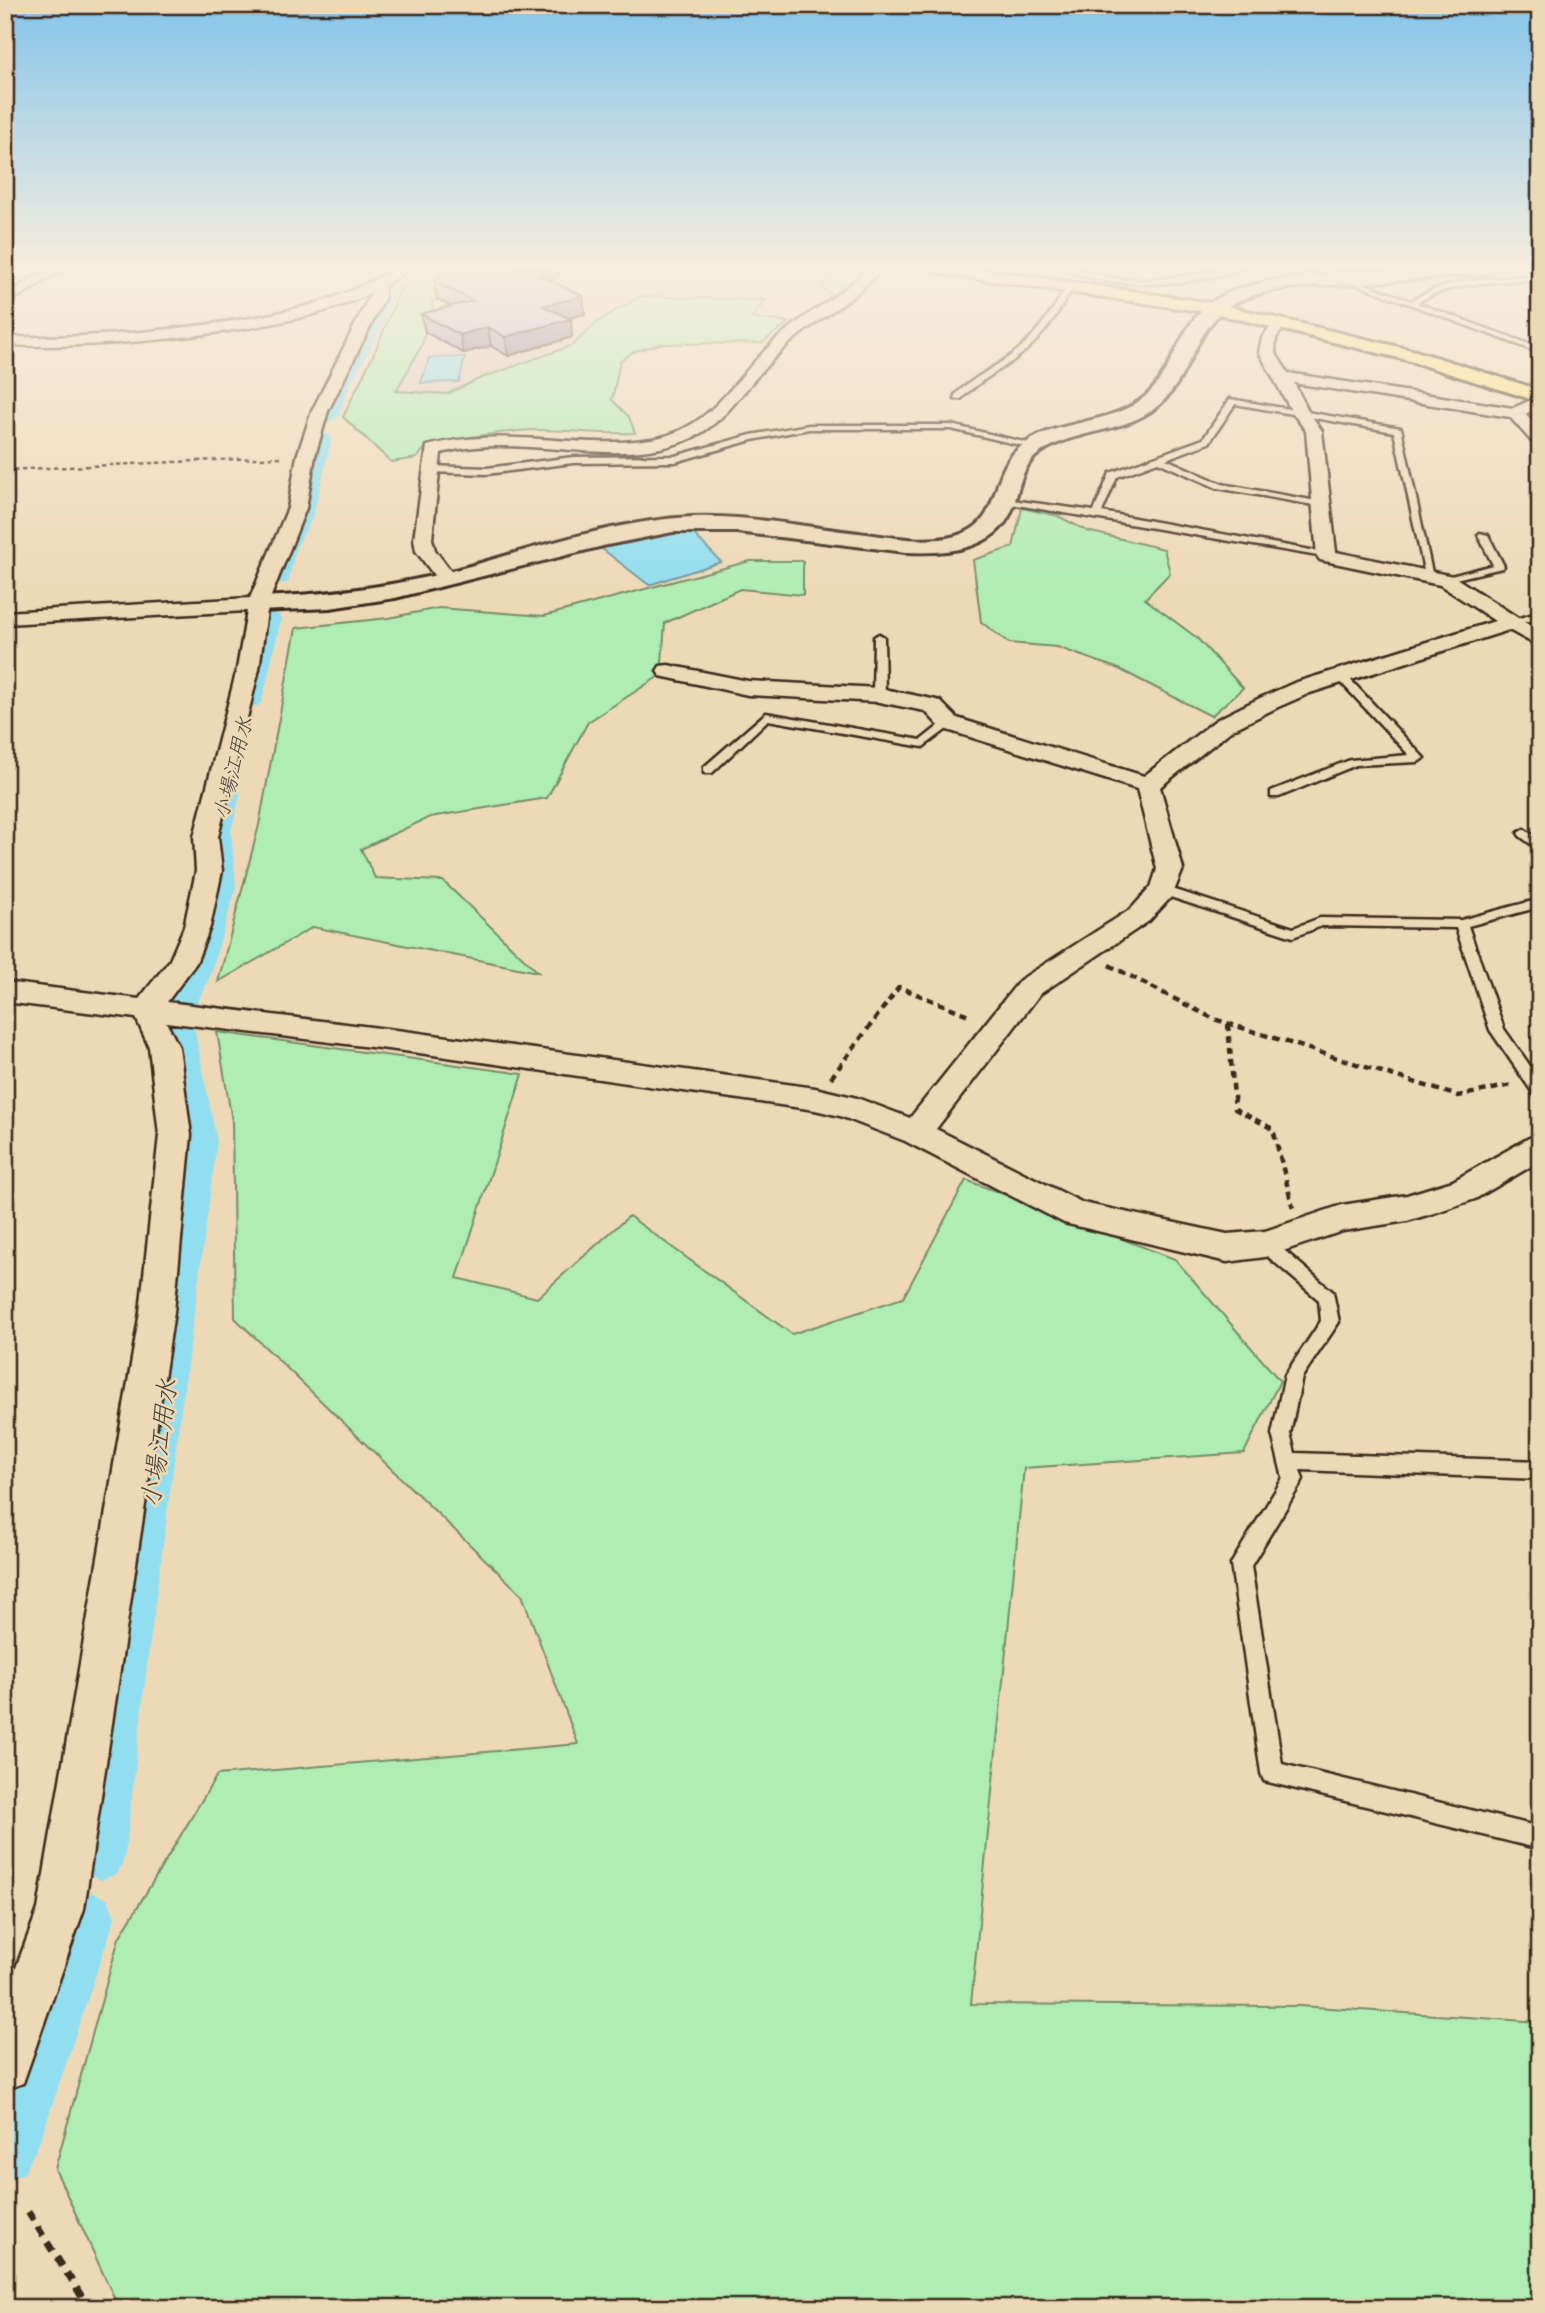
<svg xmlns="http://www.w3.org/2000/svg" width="1545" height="2313" font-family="Itim,'Klee One',sans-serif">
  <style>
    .built { fill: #e3cdc3 }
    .green { fill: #b0edb3; stroke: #768c68; stroke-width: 2 }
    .water { fill: #91def0; stroke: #6f969c; stroke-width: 2 }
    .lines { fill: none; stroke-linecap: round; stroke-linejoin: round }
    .canal { fill: #91def0; fill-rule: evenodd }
    .service-casing { stroke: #3b2a1e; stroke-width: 5 }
    .minor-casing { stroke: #3b2a1e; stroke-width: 5 }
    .tertiary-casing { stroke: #3b2a1e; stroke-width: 6 }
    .primary-casing { stroke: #3b2a1e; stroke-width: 6 }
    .path-far2 { stroke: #3b2a1e; stroke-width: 2.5; stroke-dasharray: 4.5 3.5; stroke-linecap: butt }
    .path-far1 { stroke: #3b2a1e; stroke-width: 4.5; stroke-dasharray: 7 5; stroke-linecap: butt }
    .path { stroke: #3b2a1e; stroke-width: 7; stroke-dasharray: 10 8; stroke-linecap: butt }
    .service { fill: #eed9b7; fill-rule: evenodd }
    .minor { fill: #eed9b7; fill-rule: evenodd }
    .tertiary { fill: #eed9b7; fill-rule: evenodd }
    .primary { fill: #fce080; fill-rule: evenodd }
    .wall { fill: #ac98c1; stroke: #3b2a1e; stroke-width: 2 }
    .shaded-wall { fill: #8c7c9d; stroke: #3b2a1e; stroke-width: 2 }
    .building { fill: #c8b1e0; stroke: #3b2a1e; stroke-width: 2 }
    .labels { text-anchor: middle; stroke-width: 5; stroke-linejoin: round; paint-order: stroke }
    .far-water-label { font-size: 21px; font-style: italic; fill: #48453e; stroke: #eed9b7 }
    .water-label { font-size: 26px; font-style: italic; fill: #48453e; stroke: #eed9b7 }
  </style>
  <rect width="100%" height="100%" fill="#eed9b7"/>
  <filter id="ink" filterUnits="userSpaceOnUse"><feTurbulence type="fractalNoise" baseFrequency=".0143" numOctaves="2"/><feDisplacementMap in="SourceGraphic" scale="14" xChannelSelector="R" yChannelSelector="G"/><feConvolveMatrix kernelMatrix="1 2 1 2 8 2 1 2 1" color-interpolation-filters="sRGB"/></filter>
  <g filter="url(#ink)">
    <path class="built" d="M452,268H866L867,269L848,286L822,302L647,300L588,346L464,398L363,392Z"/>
    <path class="green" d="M425,268H473L477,296L432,301L434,325L425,332L422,345L396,391L447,394L479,379L573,345L597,322L641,296L765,300L752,318L789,322L762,343L660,344L633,352L620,361L612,400L629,417L635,433C600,435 566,429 531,430C497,432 462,438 428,444L417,458L391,462L343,417L376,349L401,288Z
      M836,268H858L857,278L836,297L821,287Z
      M1022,508L1058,516L1087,531L1164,549L1170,573L1145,599L1197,638L1243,688L1211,716L1119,669L1057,647L1009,643L981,622L973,560L1013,547Z
      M750,561H803V595L740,589L665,623L661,675L588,722L547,798L430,817L361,849L375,878L443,881L538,972L313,927L218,982L259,825L296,628L388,618L439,608L544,616Z
      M217,1032L523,1074L457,1278L537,1298L629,1216L792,1334L903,1298L966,1180L1175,1259L1280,1381L1244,1453L1024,1468L971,2004L1300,2006L1540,2022V2308H119L55,2169L119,1938L217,1775L578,1744L522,1595L235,1318L232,1121Z"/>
    <path class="water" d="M465,357L459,382L421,383L429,358Z
      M690,530L721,562L649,585L601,548Z"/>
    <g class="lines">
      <path class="canal" d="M388,284L395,288L385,322L350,384L338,417L329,422L323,421L320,417C336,372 368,335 381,288Z
        M323,432L332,437L313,517L296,548L288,583H274L271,579L276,548L293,517L314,437Z
        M270,613L278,614L281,619L262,701L258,706H242L238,701L259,619L262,614Z
        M228,783L237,786L241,791L231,831L236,888L210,976L196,1005L185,1008L174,1005L170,998L180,976L208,888L205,831L215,791L219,786Z
        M180,1020L191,1023L195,1031L217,1142L147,1664L125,1856L118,1873L101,1880L84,1873L77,1856L103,1664L185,1142L165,1031L169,1023Z
        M90,1892L108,1899L115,1917L40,2141L24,2173L5,2181V2090L72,1899Z"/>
      <g class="service-casing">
        <path id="service" d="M1063,268C1086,268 1108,280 1132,280C1170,282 1206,268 1244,268C1200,287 1106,291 1063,268Z
          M1313,268H1323L1411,301C1449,277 1497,279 1540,275V279C1499,283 1453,280 1417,303L1540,348V353Z
          M1068,286L1073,287C1059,312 1043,338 1019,356C1000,371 978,381 961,399H955V395C972,378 994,368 1013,354C1037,336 1052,310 1068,286Z
          M1230,399L1401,428L1433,577L1425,575L1394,432L1235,404L1209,443L1166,459L1222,484L1322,502L1327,505L1325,507L1217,488L1158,462L1117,477L1102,512L1327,553L1332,556L1330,558L999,502L1004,499L1094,511L1110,473L1203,439Z
          M809,425H951L1041,446L1037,449L951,429H809L752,440L675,462L573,463L487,474L429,472L425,469L429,466L487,468L573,457L675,456L751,435Z
          M1539,529H1540V540L1537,539L1534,532Z
          M1480,533L1488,535L1504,566L1502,568L1443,582V578L1493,565L1478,535Z
          M1540,612V618L1512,625L1507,622Z
          M879,634L884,637L885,695L879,698L873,695L874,637Z
          M1341,673L1345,674L1424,758L1418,762L1356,765L1279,797H1271V791L1350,760L1409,755L1337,678L1336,676Z
          M766,713L921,740L945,721L955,723L923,747L768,720L712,773H704V767Z
          M1524,829L1540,840V851L1520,836L1518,833Z
          M1163,886L1293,928L1320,918L1461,920L1540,899V907L1468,926L1504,1029L1540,1080V1097L1535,1096L1490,1030L1456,928L1322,926L1293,937L1158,893L1156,890Z
          M1265,1237L1271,1239L1333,1292L1339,1322L1302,1377L1290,1434L1295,1453L1540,1461V1479L1300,1470L1303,1479L1300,1485L1251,1566L1282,1764L1540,1827V1849L1264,1781L1261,1773L1231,1564L1283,1478L1272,1434L1285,1375L1321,1321L1319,1300L1259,1249L1257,1244L1259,1239Z"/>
      </g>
      <g class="minor-casing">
        <path id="minor" d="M49,268H65L5,305V295Z
          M395,268H411L384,286L385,297L328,411L315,456L306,508L268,604L259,669L218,837L222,871L210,927L196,963L167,1002L412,1032L815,1088L857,1098L910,1118L1020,980L1131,909L1151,887L1157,869L1137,789L941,728L925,711L879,702L748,695L660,676L657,671L660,666L668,665L748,681L879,688L932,699L940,701L957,718L1144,776L1216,720L1260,698L1294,683L1495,621L1440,585L1320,560L1317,556L1306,431L1292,412L1259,352L1262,338L1275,320L1280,319L1287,323L1276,338L1275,352L1288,373L1513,408L1540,396V407L1525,414L1540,430V445L1534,444L1510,417L1294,383L1308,411L1322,431L1336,552L1453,576L1540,632V647L1509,630L1310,693L1276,708L1232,730L1160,787L1183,869L1172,896L1149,921L1040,994L936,1129L1083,1203L1227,1234L1265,1231L1342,1205L1407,1195L1433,1187L1453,1181L1529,1138L1540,1134V1161L1475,1199L1434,1213L1407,1221L1343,1231L1265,1257L1227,1262L1064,1223L905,1141L840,1116L815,1110L412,1052L166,1022L179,1047L191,1135L174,1312L84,1909L23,2083L5,2090V1997L38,1909L140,1312L159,1135L149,1047L136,1018L5,1002V982L139,999L170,960L184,927L196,871L194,837L237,669L247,611L5,624V612L250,598L288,508L297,456L312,411L371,293C318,319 257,327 199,335C134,343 70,348 5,345V337C66,338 126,335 186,327C260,318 331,308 395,268Z
          M868,268H882C858,299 821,316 792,341C727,397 728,447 627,452C565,454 502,437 441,453L432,539L435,550L456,578L453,582H439L416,551L414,539L427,446C504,426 569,449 644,440C713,433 733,377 780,336C808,312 842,295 868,268Z"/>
      </g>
      <g class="tertiary-casing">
        <path id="tertiary" d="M1426,268H1497L1489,273C1443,277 1397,280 1351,284C1313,286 1272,285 1237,302C1197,321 1194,367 1166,398C1135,433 1084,427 1046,449C1024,461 1021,479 1015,501C1002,550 949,554 906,552L737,532H673L607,545L395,598L330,608L258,611L249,609L246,604L249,599L258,597C317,595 375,589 432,576C516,555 606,521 692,517C751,515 810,528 867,534C898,538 935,545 964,533C1002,518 990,473 1018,449C1050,420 1102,426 1138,402C1170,381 1175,339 1200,312C1239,269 1369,273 1426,268Z"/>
      </g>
      <g class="primary-casing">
        <path id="primary" d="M930,268H974L1213,303L1416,351L1540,390V402L1403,359L1213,313L938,273Z"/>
      </g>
      <path class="path-far2" d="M5,470L281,457"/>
      <path class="path-far1" d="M1109,965L1214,1019L1458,1096L1512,1085
        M1228,1024L1235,1109L1273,1129L1293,1208
        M831,1078L899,987L971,1016"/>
      <path class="path" d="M5,1917L22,1914
        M28,2212L89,2308"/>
      <use href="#service" class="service"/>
      <use href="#minor" class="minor"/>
      <use href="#tertiary" class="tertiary"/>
      <use href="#primary" class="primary"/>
    </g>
    <path class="wall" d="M450,268H566L551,282L583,296L585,314L568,318L572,337L508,356L491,346L463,353L425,332L421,314L451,306L437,299L434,281Z"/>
    <path class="shaded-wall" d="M545,268H566L540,293L538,275Z
      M583,296L585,314L546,324L543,306Z
      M571,319L572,337L508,356L505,337Z
      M488,327L491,346L463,353L460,335Z"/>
    <path class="building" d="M450,268H545L538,275L583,296L543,306L571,319L505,337L488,327L460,335L421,314L473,301L434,281Z"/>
  </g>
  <linearGradient id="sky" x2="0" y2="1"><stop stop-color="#85c5eb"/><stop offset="0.45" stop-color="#f7eedf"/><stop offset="1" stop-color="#f7eedf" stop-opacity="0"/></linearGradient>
  <rect width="1545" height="592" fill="url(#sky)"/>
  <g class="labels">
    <g class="far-water-label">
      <text transform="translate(233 768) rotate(-76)" y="7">小場江用水</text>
    </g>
    <g class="water-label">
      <text transform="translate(159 1443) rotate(-82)" y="9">小場江用水</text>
    </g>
  </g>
  <rect width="1545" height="2313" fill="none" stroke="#eed9b7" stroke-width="28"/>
  <rect x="14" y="14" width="1517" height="2285" fill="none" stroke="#3b2a1e" stroke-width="2.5" filter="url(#ink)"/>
</svg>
